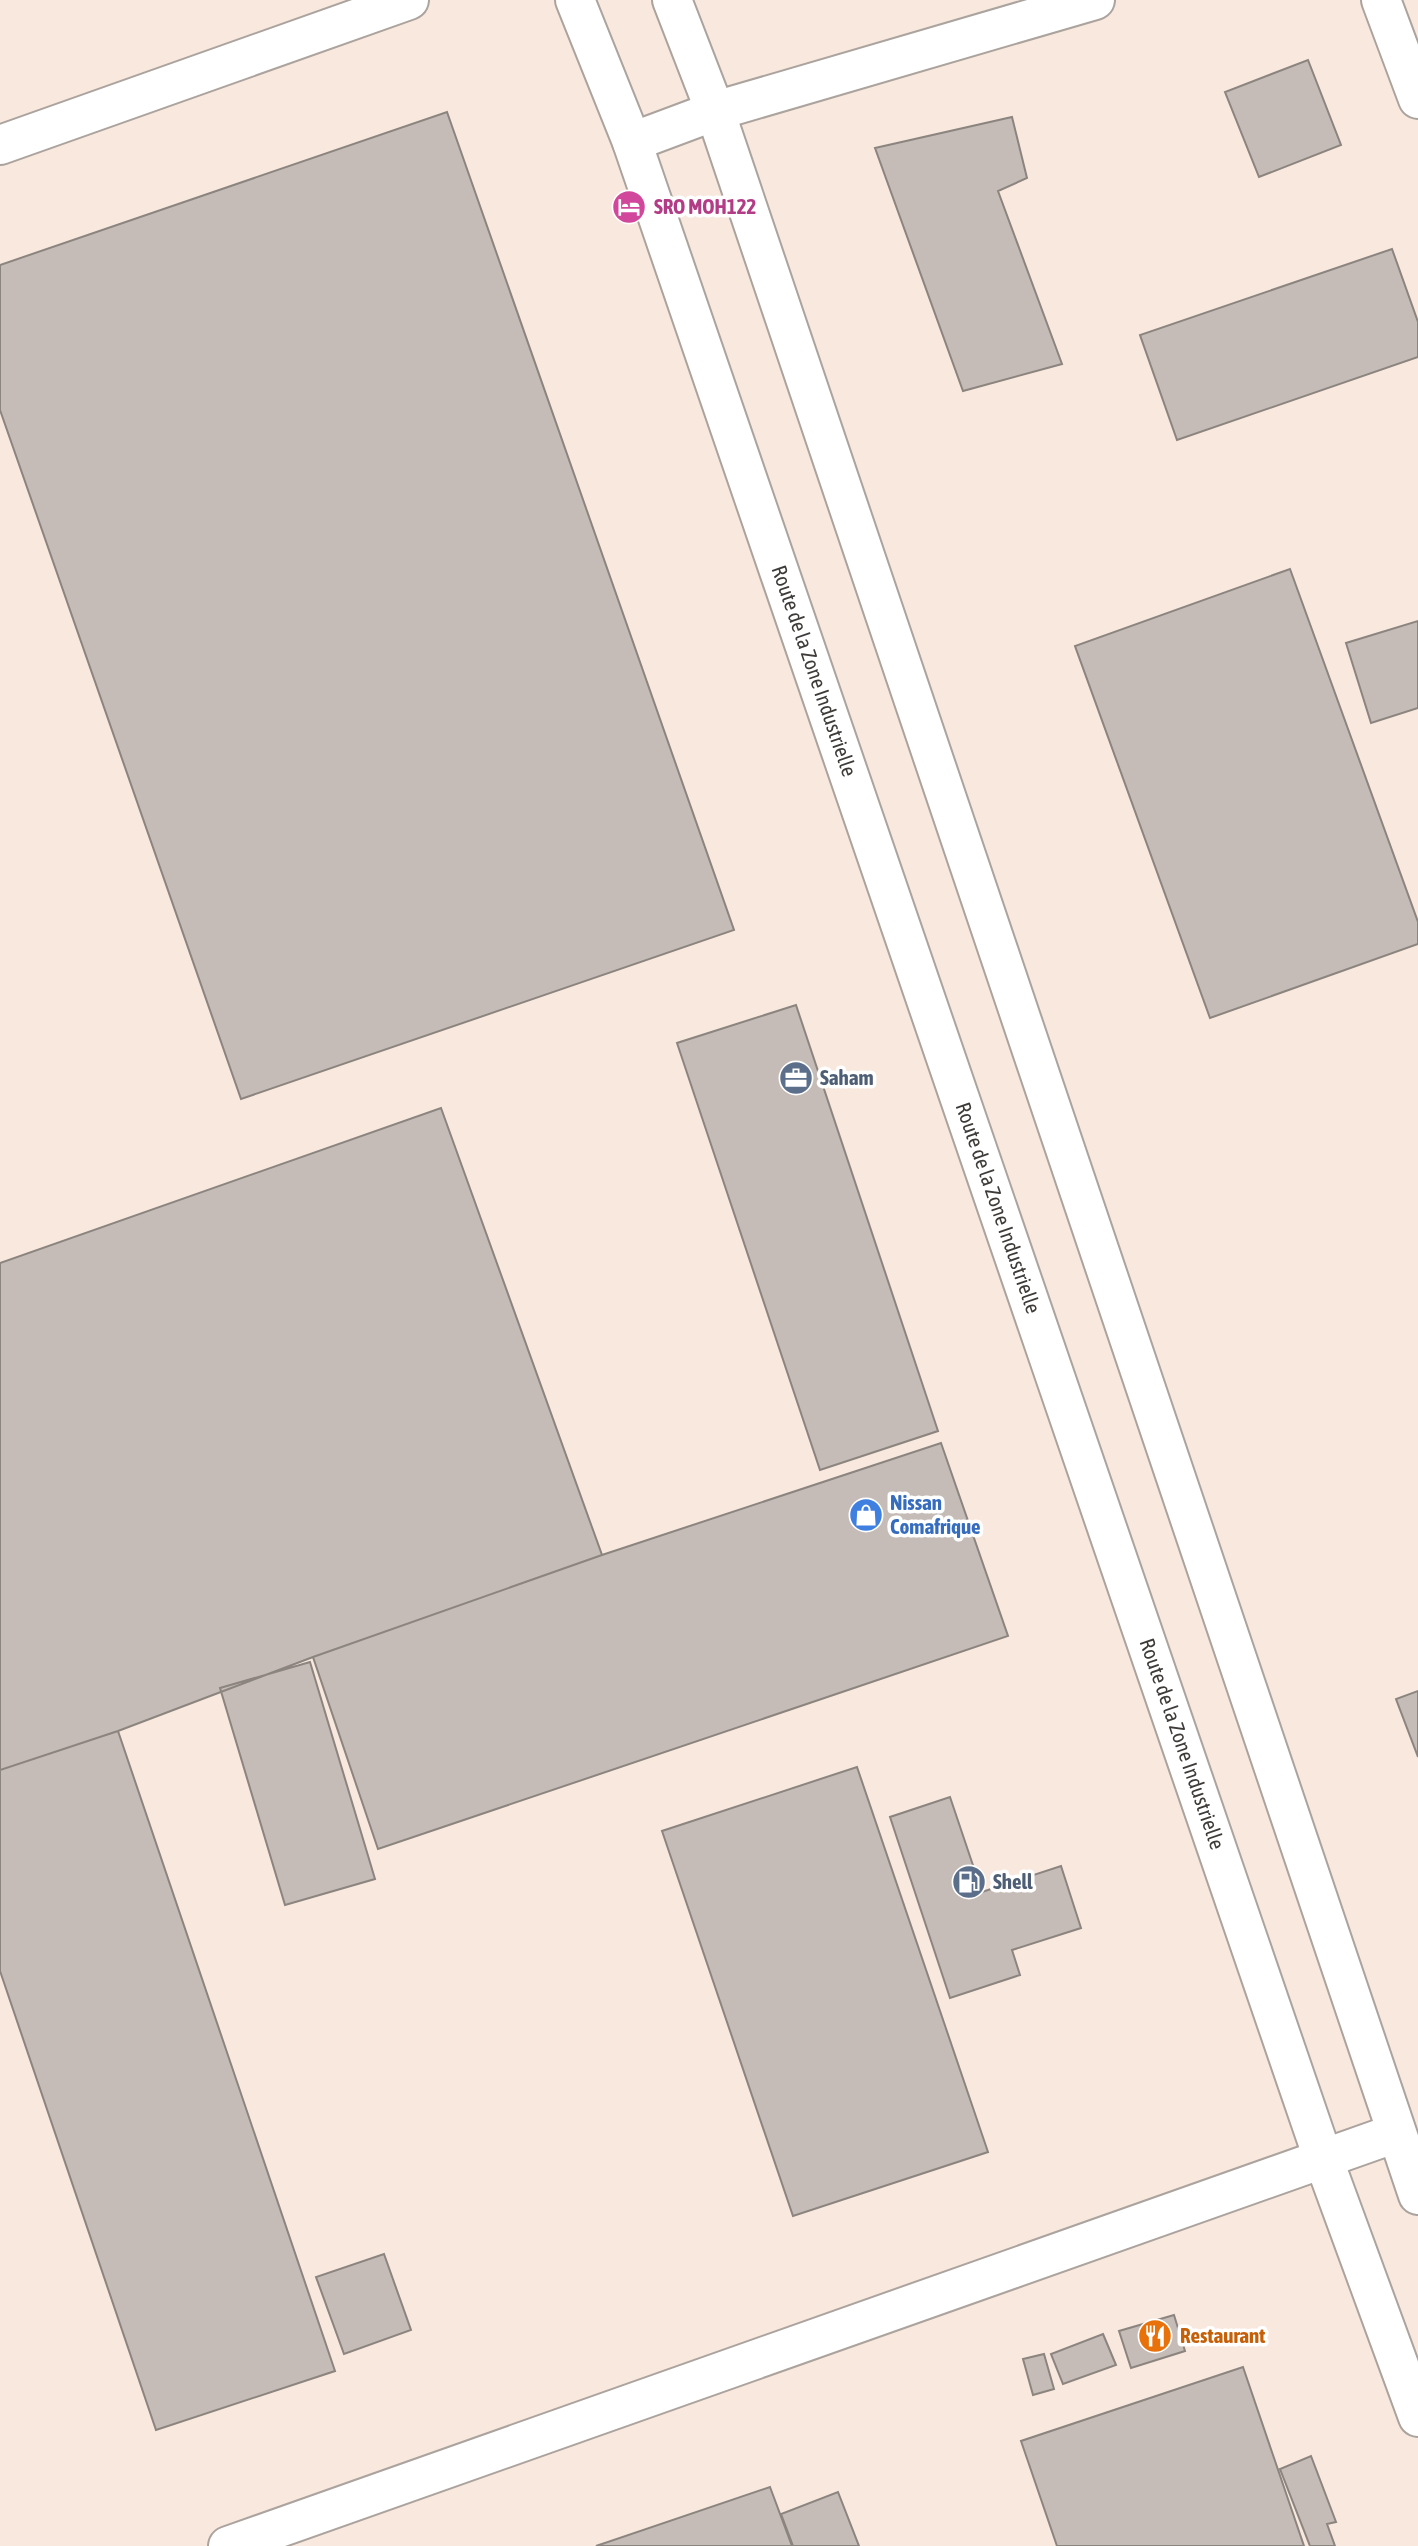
<svg xmlns="http://www.w3.org/2000/svg" width="1418" height="2546" font-family="'Asap Condensed',sans-serif">
  <style>
    .built { fill: #f8e8de }
    .building { fill: #c5bcb7; stroke: #8c847f; stroke-width: 2 }
    .lines { fill: none; stroke-linecap: round; stroke-linejoin: round }
    .minor-casing { stroke: #aba39d; stroke-width: 42 }
    .major-casing { stroke: #aba39d; stroke-width: 42 }
    .minor { stroke: #fff; stroke-width: 38 }
    .major { stroke: #fff; stroke-width: 38 }
    .labels { text-anchor: middle; stroke-width: 7; stroke-linejoin: round; paint-order: stroke }
    .hotel-label { font-size: 21px; font-weight: bold; fill: #b23c85; stroke: #fff; text-anchor: start }
    .street-label { font-size: 21px; fill: #3e3b39; stroke: #fff }
    .service-label { font-size: 21px; font-weight: bold; fill: #4e5e75; stroke: #fff; text-anchor: start }
    .shop-label { font-size: 21px; font-weight: bold; fill: #366cbe; stroke: #fff; text-anchor: start }
    .food-label { font-size: 21px; font-weight: bold; fill: #c56008; stroke: #fff; text-anchor: start }
  </style>
  <rect width="100%" height="100%" fill="#fef5ef"/>
  <path class="built" d="M0,0H1418V2546H0Z"/>
  <path class="building" d="M1308,60L1341,145L1259,177L1225,92Z
    M447,112L734,930L241,1099L0,410V265Z
    M1012,117L1027,178L998,191L1062,364L963,391L875,148Z
    M1392,249L1418,322V357L1177,440L1140,335Z
    M1290,569L1418,922V944L1210,1018L1075,646Z
    M1418,621V708L1371,723L1346,643Z
    M796,1005L938,1431L820,1470L677,1043Z
    M441,1108L602,1555L313,1657L118,1731L0,1770V1263Z
    M941,1443L1008,1636L378,1849L313,1657L602,1555Z
    M310,1662L375,1879L285,1905L220,1688Z
    M1418,1691V1757L1396,1699Z
    M118,1731L335,2371L156,2430L0,1971V1770Z
    M857,1767L988,2152L793,2216L662,1831Z
    M950,1797L982,1892L1061,1866L1081,1928L1012,1950L1020,1975L950,1998L890,1817Z
    M384,2254L411,2330L344,2354L316,2277Z
    M1174,2315L1185,2351L1131,2368L1119,2331Z
    M1103,2334L1116,2365L1063,2384L1051,2354Z
    M1044,2354L1054,2389L1033,2395L1023,2359Z
    M1243,2367L1304,2546H1057L1021,2441Z
    M1311,2456L1336,2522L1327,2524L1335,2546H1310L1280,2469Z
    M770,2487L792,2546H596Z
    M838,2492L859,2546H793L781,2514Z"/>
  <g class="lines">
    <g class="minor-casing">
      <path id="minor" d="M1381,0L1418,99
        M632,142L715,111L1095,0
        M0,145L409,0
        M228,2546L1396,2133"/>
    </g>
    <g class="major-casing">
      <path id="major" d="M575,0L632,142L1323,2158L1418,2417
        M672,0L715,111L1418,2195"/>
    </g>
    <use href="#minor" class="minor"/>
    <use href="#major" class="major"/>
  </g>
  <defs>
    <g id="hotel-disc" transform="scale(1.75)"><circle r="9.5" fill="#d1479c" stroke="#fff"/><path d="M-6-4.5h1.5V1H6V5H4.5V3h-9V5H-6ZM-4 0a1.8 1.8 0 1 1 3.6 0ZM.5 0V-2.5h3Q6-2.5 6 0Z" fill="#fff"/></g>
    <g id="office-disc" transform="scale(1.75)"><circle r="9.5" fill="#5c6f8a" stroke="#fff"/><path d="M-6-3h4V-5.5h4V-3h4V5H-6ZM-1-4.5V-3h2v-1.5ZM-6 0V1H6V0Z" fill="#fff"/></g>
    <g id="shop-disc" transform="scale(1.75)"><circle r="9.5" fill="#3f7fe0" stroke="#fff"/><path d="M-5-2.5h2.3a2.7 3.5 0 0 1 5.4 0H5L5.5 6h-11ZM-1.5-2.5h3a1.5 2.3 0 0 0-3 0Z" fill="#fff"/></g>
    <g id="fuel-disc" transform="scale(1.75)"><circle r="9.5" fill="#5c6f8a" stroke="#fff"/><path d="M-5.5-6h7V0h2V4h1.3V-2.5L3-4.5l.8-.8L6-3V5H2.5V1h-1V6h-7ZM-4.2-4.7v3.2H.2V-4.7Z" fill="#fff"/></g>
    <g id="restaurant-disc" transform="scale(1.75)"><circle r="9.5" fill="#e8710a" stroke="#fff"/><path d="M-5-6h1v4h1v-4h1v4h1v-4h1v5L-1.5 .5V6h-2V.5L-5-1ZM5-6V6H3V1.5H1.5Q1.5-4 5-6Z" fill="#fff"/></g>
  </defs>
  <g fill-rule="evenodd">
    <use href="#hotel-disc" x="629" y="207"/>
    <use href="#office-disc" x="796" y="1078"/>
    <use href="#shop-disc" x="866" y="1515"/>
    <use href="#fuel-disc" x="969" y="1882"/>
    <use href="#restaurant-disc" x="1155" y="2336"/>
  </g>
  <g class="labels">
    <g class="hotel-label">
      <text x="654" y="214">SRO MOH122</text>
    </g>
    <g class="street-label">
      <text transform="translate(814 671) rotate(71)" y="7">Route de la Zone Industrielle</text>
      <text transform="translate(998 1208) rotate(71)" y="7">Route de la Zone Industrielle</text>
      <text transform="translate(1182 1744) rotate(71)" y="7">Route de la Zone Industrielle</text>
    </g>
    <g class="service-label">
      <text x="820" y="1085">Saham</text>
      <text x="993" y="1889">Shell</text>
    </g>
    <g class="shop-label">
      <text x="890" y="1510">Nissan<tspan x="890" dy="24">Comafrique</tspan></text>
    </g>
    <g class="food-label">
      <text x="1180" y="2343">Restaurant</text>
    </g>
  </g>
</svg>
